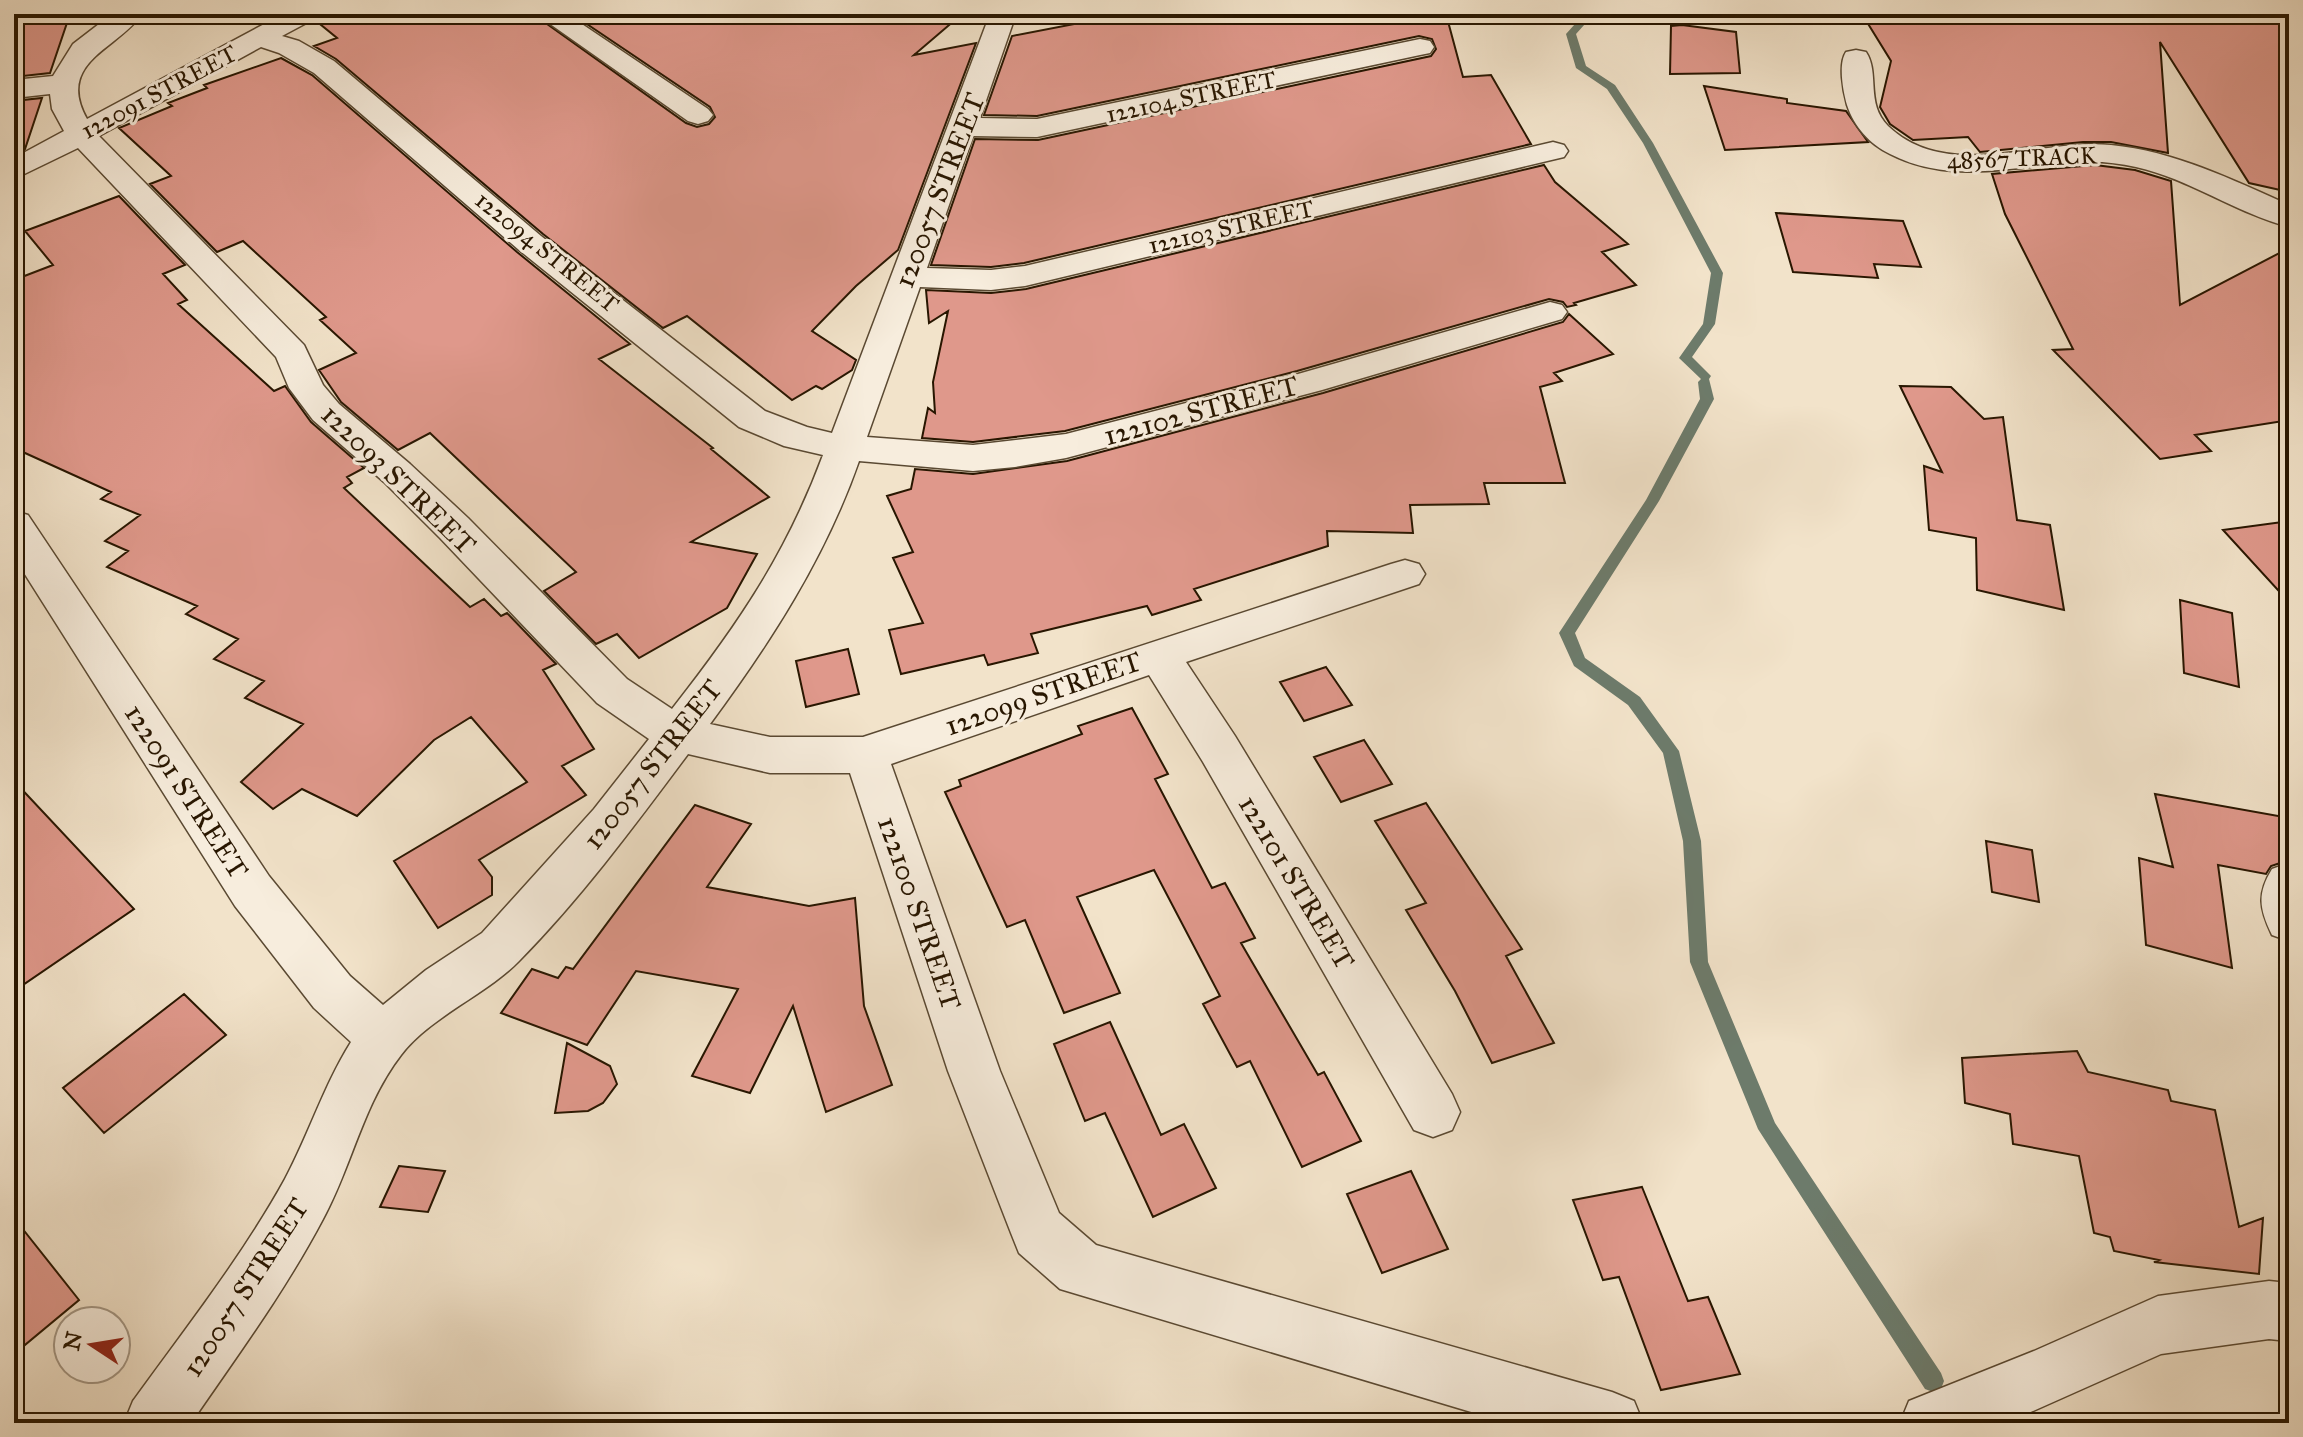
<svg xmlns="http://www.w3.org/2000/svg" width="2303" height="1437" font-family="'IM FELL Great Primer',serif">
  <style>
    .lines { fill: none; stroke-linecap: round; stroke-linejoin: round }
    .stream { fill: #6d7b6b; fill-rule: evenodd }
    .building { fill: #df988b; stroke: #281600; stroke-width: 2 }
    .minor-casing { stroke: #5a4932; stroke-width: 3 }
    .minor { fill: #f7eddd; fill-rule: evenodd }
    .labels { text-anchor: middle; stroke-width: 6; stroke-linejoin: round; paint-order: stroke }
    .far-street-label { font-size: 24px; fill: #281600; stroke: #f7eddd }
    .street-label { font-size: 28px; fill: #281600; stroke: #f7eddd }
  </style>
  <rect width="100%" height="100%" fill="#f2e3ca"/>
  <filter id="stains"><feTurbulence type="fractalNoise" baseFrequency=".0025" numOctaves="4"/><feColorMatrix values="0 0 0 0 .2 0 0 0 0 .09 0 0 0 0 .02 0 0 0 .5 -.17"/></filter>
  <radialGradient id="worn" r=".72"><stop offset=".6" stop-color="#630" stop-opacity="0"/><stop offset="1" stop-color="#630" stop-opacity=".3"/></radialGradient>
  <g class="lines">
    <path class="stream" d="M248,14L237,20L232,17L235,14Z
      M1584,14H1594L1576,34L1586,66L1615,85L1653,143L1723,273L1715,324L1692,357L1711,376L1709,379L1714,399L1659,501L1575,633L1585,658L1640,697L1679,751L1701,841L1708,962L1775,1123L1941,1373L1944,1381L1941,1389L1933,1392L1925,1389L1758,1129L1690,962L1683,841L1663,753L1628,705L1574,666L1559,633L1646,500L1700,399L1698,382L1701,379L1679,358L1703,324L1711,273L1643,143L1607,89L1576,68L1566,34Z"/>
  </g>
  <path class="building" d="M14,14H70L50,73L14,77Z
    M319,14H533L686,123L697,127L709,124L715,117L710,107L572,14H962L914,55L976,43L898,250L856,286L812,331L856,360L852,370L822,389L816,386L792,400L687,316L663,328L543,234L336,59L314,46L337,38L315,20Z
    M1126,14H1446L1463,77L1491,75L1531,144L1024,263L991,267L931,265L975,139L1038,140L1431,56L1436,49L1432,39L1419,36L1037,116L984,115L1012,36Z
    M1862,14H2289V192L2249,183L2160,42L2168,153L2111,142H2083L1980,152L1968,137L1913,140L1890,124L1880,107L1891,61Z
    M1682,25L1736,32L1740,73L1670,74L1671,26Z
    M281,58L312,75L517,252L630,344L599,359L713,448L711,449L769,497L691,542L757,554L727,608L639,658L617,634L596,644L544,591L576,572L430,433L398,450L341,402L319,370L356,353L320,320L326,317L243,241L217,252L150,184L171,176L119,128L172,106L168,103L207,88L204,85Z
    M1704,86L1787,99V103L1846,111L1868,142L1725,150Z
    M42,98L25,149L14,155V101Z
    M1544,165L1555,182L1628,244L1602,252L1636,285L1574,303L1576,305L1567,307L1563,302L1549,299L1297,371L1065,431L973,442L922,438L928,408L935,413L933,382L948,311L929,323L926,290L991,293L1026,289Z
    M2095,165L2135,170L2171,181L2180,305L2289,248V420L2195,435L2211,451L2160,459L2053,350L2073,349L2005,214L1992,174Z
    M119,196L185,265L163,274L187,300L178,304L274,391L285,386L311,422L364,468L347,477L352,483L344,488L470,607L484,599L501,616L507,613L556,664L543,670L594,749L562,766L586,795L479,860L492,877V895L438,928L394,861L527,782L471,717L434,740L357,816L302,789L273,809L241,782L303,724L245,698L264,681L214,659L238,639L186,614L197,606L107,567L128,551L105,541L140,515L101,499L111,492L14,448V280L53,265L25,231Z
    M1776,213L1903,221L1921,267L1874,264L1878,278L1793,272Z
    M1569,314L1613,354L1554,373L1562,381L1540,387L1565,483H1484L1489,504L1410,505L1413,533L1327,531L1328,546L1194,589L1201,600L1152,615L1147,606L1031,634L1038,653L988,665L984,655L901,674L889,630L923,623L893,558L913,552L887,496L911,489L915,469L973,474L1067,461L1323,393L1563,322Z
    M1900,386L1951,387L1984,419L2003,417L2017,520L2050,525L2064,610L1977,590L1976,538L1929,530L1924,466L1942,472Z
    M2289,521V602L2223,530Z
    M2180,600L2232,613L2239,687L2184,673Z
    M848,649L859,694L806,707L796,661Z
    M1326,667L1352,705L1304,721L1280,682Z
    M1132,708L1168,774L1155,779L1212,888L1225,883L1255,938L1241,943L1318,1075L1324,1072L1361,1141L1302,1167L1250,1061L1237,1067L1203,1004L1220,996L1154,870L1077,897L1120,993L1064,1013L1025,920L1007,927L945,792L961,786L959,780L1082,734L1078,726Z
    M1364,740L1392,784L1341,802L1314,757Z
    M14,781L134,909L14,991Z
    M2155,794L2289,818V860L2271,866L2266,874L2218,865L2232,968L2146,945L2139,858L2173,867Z
    M1426,803L1522,949L1506,956L1554,1043L1492,1063L1455,991L1406,910L1426,903L1375,821Z
    M695,805L751,824L707,887L809,906L855,898L864,1006L892,1085L826,1112L793,1006L750,1093L692,1076L738,989L636,971L587,1045L501,1013L532,969L558,978L566,967L573,969Z
    M1986,841L2032,850L2039,902L1992,892Z
    M184,994L226,1035L104,1133L63,1088Z
    M1110,1022L1161,1135L1184,1124L1216,1188L1153,1217L1105,1113L1085,1121L1054,1044Z
    M567,1043L610,1066L617,1084L603,1103L588,1111L555,1113Z
    M2077,1051L2088,1072L2168,1090L2171,1101L2215,1110L2239,1227L2263,1218L2259,1274L2154,1262L2159,1260L2114,1251L2110,1237L2094,1233L2079,1156L2013,1144L2010,1114L1965,1103L1962,1058Z
    M399,1166L445,1171L428,1212L380,1207Z
    M1411,1171L1448,1249L1382,1273L1347,1194Z
    M1642,1187L1688,1301L1708,1297L1740,1374L1661,1390L1619,1277L1603,1280L1573,1200Z
    M14,1218L79,1300L14,1354Z"/>
  <g class="lines">
    <g class="minor-casing">
      <path id="minor" d="M112,14H142C118,49 55,62 87,119L283,14H316L312,20L282,36L299,41L334,61L541,236L765,411L807,427L832,433L990,14H1016L980,118L1037,119L1420,39L1430,41L1434,47L1430,53L1420,55L1037,137L973,136L927,268L991,270L1025,266L1553,142L1564,145L1568,151L1564,157L1025,286L991,290L920,287L867,437L973,445L1066,434L1298,374L1550,302L1562,305L1567,312L1562,319L1322,390L1066,458L1015,467L973,471L859,461C825,558 770,643 710,724L770,737H863L1391,564L1405,560L1419,564L1425,574L1419,584L1186,662L1235,736L1452,1094L1460,1112L1452,1130L1433,1137L1414,1130L1203,762L1149,675L891,764L1000,1071L1059,1213L1096,1245L1612,1392L1634,1401L1643,1423H1508L1060,1289L1019,1253L1011,1233L948,1071L850,773H770L688,754C635,825 581,898 519,961C487,994 430,1017 401,1055C363,1104 352,1166 323,1219C285,1291 237,1356 191,1423H124L133,1401C185,1329 242,1257 285,1179C309,1134 324,1085 351,1042L314,1008L235,906L14,557V511L28,515L269,876L350,976L383,1005L426,970L482,933L594,809L649,739L597,703L440,538L384,482L313,420L289,388L276,357L78,148L14,179V158L64,131L52,109L50,94L14,98V80L53,76L73,44ZM261,47L279,53L314,73L519,250L739,427L784,446L823,455C786,555 737,626 672,709L627,679L468,518L410,464L339,404L323,385L304,345L99,136Z
        M536,14H567L708,109L713,115L708,121L698,124L688,121Z
        M1856,50L1866,52C1880,73 1865,103 1888,126C1948,183 2040,138 2111,145C2174,151 2233,180 2289,205V227C2236,213 2190,179 2136,167C2118,163 2100,161 2081,162C2016,165 1952,186 1890,154C1870,144 1854,127 1847,105C1843,91 1838,64 1846,52Z
        M2289,863V941L2272,935C2259,908 2257,894 2272,869Z
        M2269,1281L2289,1283V1341L2269,1339L2161,1354L2006,1423H1900L1909,1401L2034,1351L2158,1296Z"/>
    </g>
    <use href="#minor" class="minor"/>
  </g>
  <g class="labels">
    <g class="far-street-label">
      <text transform="translate(159 92) rotate(-28)" y="8">122091 STREET</text>
      <text transform="translate(1191 97) rotate(-12)" y="8">122104 STREET</text>
      <text transform="translate(2022 158) rotate(-2)" y="8">48567 TRACK</text>
      <text transform="translate(1231 227) rotate(-13)" y="8">122103 STREET</text>
      <text transform="translate(547 252) rotate(39)" y="8">122094 STREET</text>
    </g>
    <g class="street-label">
      <text transform="translate(939 190) rotate(-69)" y="10">120057 STREET</text>
      <text transform="translate(1201 410) rotate(-15)" y="10">122102 STREET</text>
      <text transform="translate(399 479) rotate(44)" y="10">122093 STREET</text>
      <text transform="translate(1043 693) rotate(-19)" y="10">122099 STREET</text>
      <text transform="translate(652 764) rotate(-52)" y="10">120057 STREET</text>
      <text transform="translate(187 791) rotate(57)" y="10">122091 STREET</text>
      <text transform="translate(1297 882) rotate(59)" y="10">122101 STREET</text>
      <text transform="translate(920 913) rotate(71)" y="10">122100 STREET</text>
      <text transform="translate(245 1287) rotate(-57)" y="10">120057 STREET</text>
    </g>
  </g>
  <rect width="2303" height="1437" fill="none" stroke="#f2e3ca" stroke-width="48"/>
  <rect x="16" y="16" width="2271" height="1405" fill="none" stroke="#281600" stroke-width="4"/>
  <rect x="24" y="24" width="2255" height="1389" fill="none" stroke="#281600" stroke-width="2"/>
  <g transform="translate(92 1345) rotate(282)"><circle r="38" fill="#f7eddd" stroke="#a49785" stroke-width="2"/>
  <path d="M0-6L14 30L0 20L-14 30Z" fill="#8f2418"/>
  <text y="-12" font-size="22" font-weight="bold" text-anchor="middle" fill="#281600">N</text>
  </g>
  <rect width="100%" height="100%" filter="url(#stains)"/>
  <rect width="100%" height="100%" fill="url(#worn)"/>
</svg>
